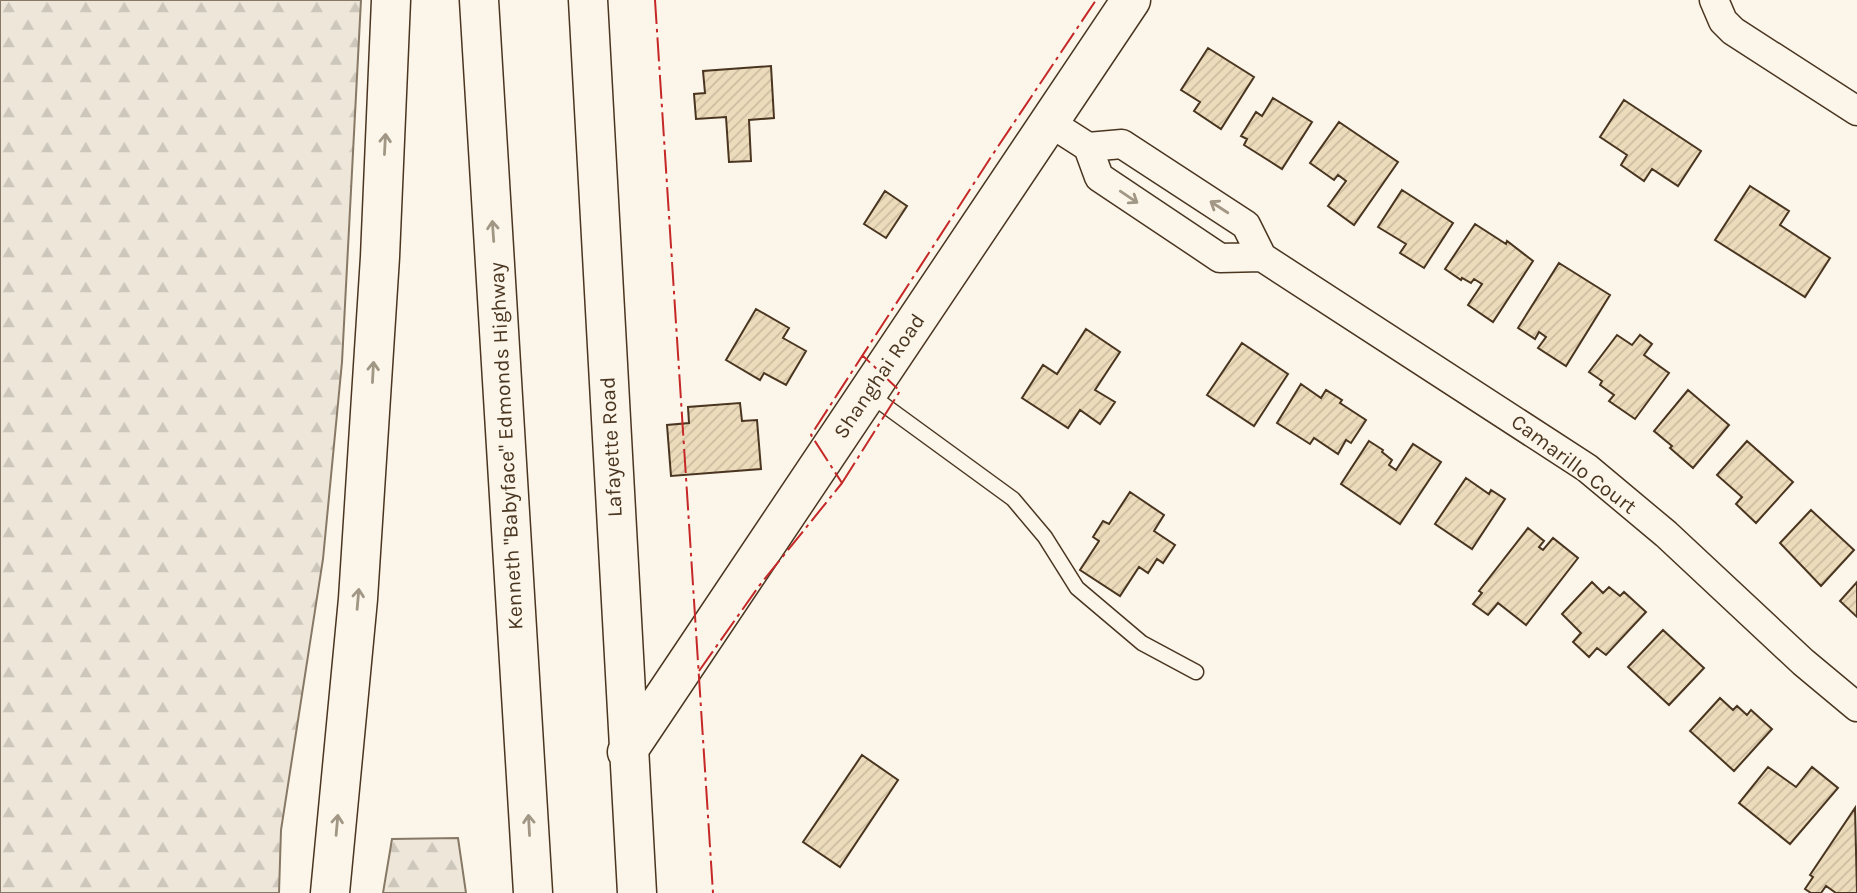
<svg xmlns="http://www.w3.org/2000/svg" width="1857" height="893" font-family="Karla,sans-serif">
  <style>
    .forest { fill: url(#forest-firs); stroke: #887966; stroke-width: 2 }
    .building { fill: url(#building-hatch); stroke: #4a3520; stroke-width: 2 }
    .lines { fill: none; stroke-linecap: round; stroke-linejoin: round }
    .lane-casing { stroke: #4a3520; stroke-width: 17 }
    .street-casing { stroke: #4a3520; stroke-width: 31 }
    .secondary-casing { stroke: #4a3520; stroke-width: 41 }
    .highway-casing { stroke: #4a3520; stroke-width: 41 }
    .lane { stroke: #fbf6e9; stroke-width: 14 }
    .street { stroke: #fbf6e9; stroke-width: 28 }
    .secondary { stroke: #fbf6e9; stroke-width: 38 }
    .highway { stroke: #fbf6e9; stroke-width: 38 }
    .power { stroke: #c62828; stroke-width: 2; stroke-dasharray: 24 5 3.5 5; stroke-linecap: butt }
    .oneway { stroke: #a29684 }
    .labels { text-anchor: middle; stroke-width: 5; stroke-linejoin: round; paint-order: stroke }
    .street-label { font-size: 21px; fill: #4a3520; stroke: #fbf6e9 }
  </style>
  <defs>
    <pattern id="forest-firs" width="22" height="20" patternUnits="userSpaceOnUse" patternTransform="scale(1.75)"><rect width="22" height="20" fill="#ede6d9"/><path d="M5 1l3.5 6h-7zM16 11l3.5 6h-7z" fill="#cdc6ba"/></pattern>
    <pattern id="building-hatch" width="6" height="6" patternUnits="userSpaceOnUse" patternTransform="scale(1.75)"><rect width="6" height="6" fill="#ecdcbc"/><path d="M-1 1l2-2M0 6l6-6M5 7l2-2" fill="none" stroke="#ccbda1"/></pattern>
  </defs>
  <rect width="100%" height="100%" fill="#fbf6e9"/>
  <path class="forest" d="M0,0H361L342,362L323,559L281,830L279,893H0Z
    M458,838L466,893H383L392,839Z"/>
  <path class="building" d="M1208,48L1254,77L1221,129L1194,111L1200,102L1181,90Z
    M771,66L774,118L749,120L751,161L729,162L726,117L696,119L694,94L705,93L703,71Z
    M1273,98L1312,122L1282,169L1244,145L1247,139L1241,136L1256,112L1262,116Z
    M1624,100L1701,151L1678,186L1652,169L1644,181L1621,165L1627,155L1600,137Z
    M1339,122L1398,162L1354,225L1328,206L1346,181L1338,175L1334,180L1310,163Z
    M1750,186L1789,211L1780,225L1830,258L1805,297L1715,240Z
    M1402,190L1453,223L1424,268L1400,253L1406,244L1378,227Z
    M885,191L907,206L886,238L864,224Z
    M1475,224L1506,244L1507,241L1533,261L1493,322L1468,305L1482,284L1474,279L1471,283L1462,278L1461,280L1445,269Z
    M1559,263L1610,295L1566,366L1538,348L1546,337L1539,332L1535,339L1518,328Z
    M756,309L789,328L783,338L806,351L786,385L764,373L760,380L726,360Z
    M1086,329L1120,352L1095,390L1115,402L1100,424L1080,410L1068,428L1022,398L1043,365L1057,374Z
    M1617,335L1632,345L1640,335L1652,344L1644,355L1669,373L1635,419L1609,401L1614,395L1600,385L1602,381L1589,372Z
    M1242,343L1288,374L1254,426L1207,395Z
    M1301,384L1321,398L1326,390L1342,400L1340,403L1366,420L1351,443L1346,440L1338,454L1314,438L1310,444L1277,423Z
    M1688,390L1729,425L1693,468L1670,448L1672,446L1654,431Z
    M740,403L742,421L757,420L761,469L671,476L667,425L689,423L688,407Z
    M1369,441L1383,450L1382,452L1392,460L1389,465L1396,470L1413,444L1441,462L1400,524L1341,484Z
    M1747,441L1793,482L1756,523L1736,504L1742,497L1717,475Z
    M1466,478L1489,494L1491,490L1505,499L1472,549L1435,524Z
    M1130,492L1164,515L1154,531L1175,545L1163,563L1157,559L1148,573L1139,567L1120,596L1080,570L1099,541L1093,537L1103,521L1109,524Z
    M1811,510L1854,550L1821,586L1780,543Z
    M1528,528L1544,541L1539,547L1543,550L1553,538L1578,558L1526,625L1498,603L1488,615L1473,604L1482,593L1479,591Z
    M1592,582L1603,593L1609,587L1620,596L1624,592L1646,612L1606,655L1597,648L1589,657L1573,642L1581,633L1562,614Z
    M1857,582V617L1840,601Z
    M1663,630L1704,668L1669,705L1628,667Z
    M1720,698L1733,710L1737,706L1747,715L1751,710L1772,729L1734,771L1690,731Z
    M862,755L898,780L840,867L803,842Z
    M1768,767L1796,787L1812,767L1838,788L1790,844L1739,803Z
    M1855,808L1857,893H1836L1826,886L1821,893H1811L1805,889L1813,877L1810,875Z"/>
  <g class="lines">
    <g class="lane-casing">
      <path id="lane" d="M869,394L1013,499L1045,537L1077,588L1142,643L1196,672"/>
    </g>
    <g class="street-casing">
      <path id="street" d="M1714,0L1723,21L1733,31L1857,111
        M1049,122L1088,147L1099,177L1220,258L1262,257
        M1088,147L1122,144L1246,225L1262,257L1587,468L1666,534L1803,662L1857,707"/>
    </g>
    <g class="secondary-casing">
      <path id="secondary" d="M588,0L637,893
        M627,752L1131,0"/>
    </g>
    <g class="highway-casing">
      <path id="highway" d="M479,0L533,893
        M330,893L358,599L380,257L391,0"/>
    </g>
    <use href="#lane" class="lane"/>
    <use href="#street" class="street"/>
    <use href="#secondary" class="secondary"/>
    <use href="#highway" class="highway"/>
    <path class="power" d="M655,0L713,893
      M842,483L900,391L862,355
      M699,671L759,586L842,483L811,435L991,157L1096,0"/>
  </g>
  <defs><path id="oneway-shaft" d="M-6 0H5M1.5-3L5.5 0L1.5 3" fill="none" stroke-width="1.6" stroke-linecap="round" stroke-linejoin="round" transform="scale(1.75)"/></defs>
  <g class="oneway">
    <use href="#oneway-shaft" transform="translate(385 144) rotate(-87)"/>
    <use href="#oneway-shaft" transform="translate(1129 197) rotate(34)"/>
    <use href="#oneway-shaft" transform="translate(1219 207) rotate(-147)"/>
    <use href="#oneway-shaft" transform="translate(493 231) rotate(-94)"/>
    <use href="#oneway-shaft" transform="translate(373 372) rotate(-87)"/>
    <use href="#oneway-shaft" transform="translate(358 599) rotate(-85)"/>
    <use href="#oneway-shaft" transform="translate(337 825) rotate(-85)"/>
    <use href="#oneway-shaft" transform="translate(529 825) rotate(-93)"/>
  </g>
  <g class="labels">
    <g class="street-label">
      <text transform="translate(879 376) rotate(-56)" y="7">Shanghai Road</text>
      <text transform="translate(506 446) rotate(-93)" y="7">Kenneth "Babyface" Edmonds Highway</text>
      <text transform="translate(611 447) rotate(-93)" y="7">Lafayette Road</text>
      <text transform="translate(1574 464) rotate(37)" y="7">Camarillo Court</text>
    </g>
  </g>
</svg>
